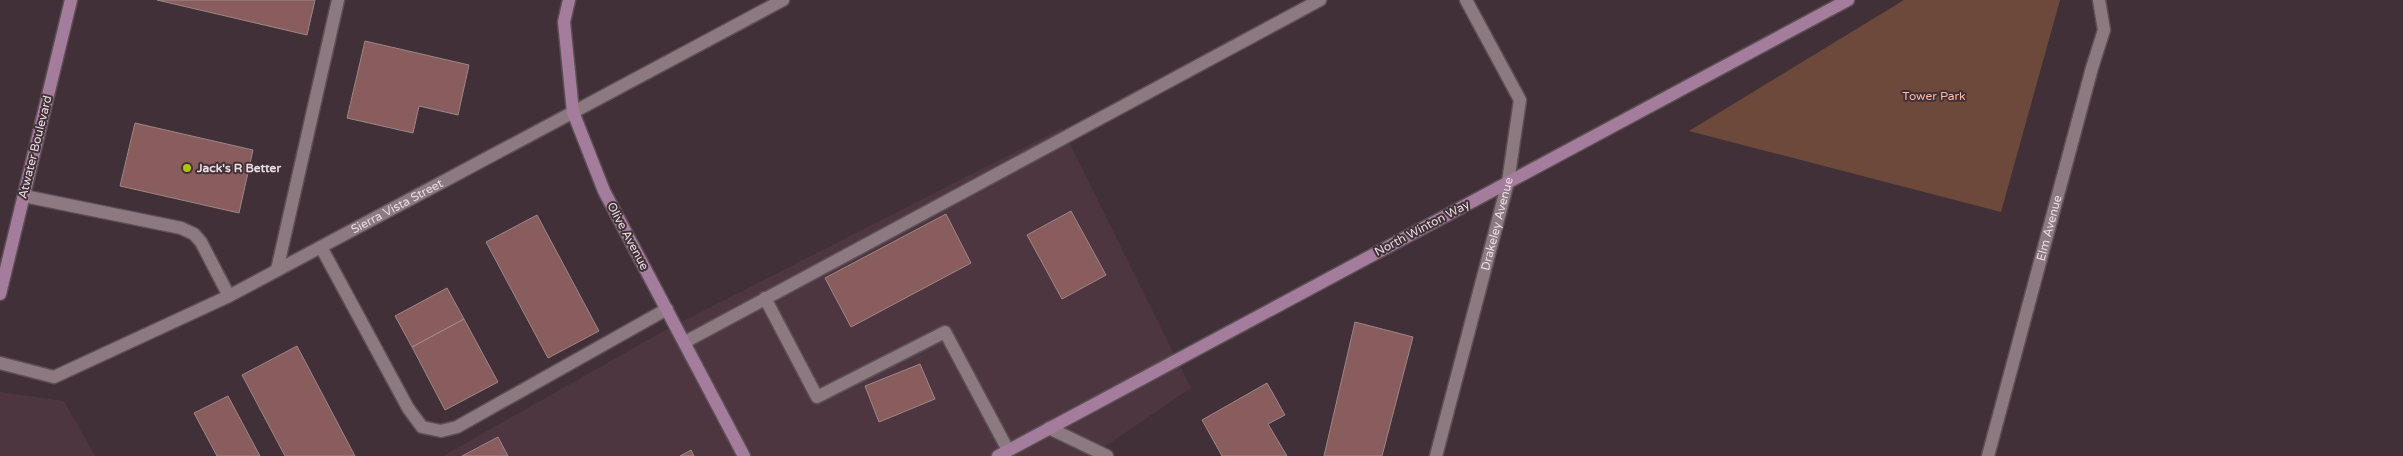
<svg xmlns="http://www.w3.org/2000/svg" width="2403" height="456" font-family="'Varela Round',sans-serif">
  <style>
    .built { fill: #4e3640 }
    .green { fill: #6d493c }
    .building { fill: #895c5d; stroke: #9d8787 }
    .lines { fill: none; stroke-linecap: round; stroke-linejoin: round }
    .lane-casing { stroke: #5d4f56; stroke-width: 15 }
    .street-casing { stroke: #5d4f56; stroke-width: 15 }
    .secondary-casing { stroke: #5d4f56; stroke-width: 15 }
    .lane { stroke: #8d7a81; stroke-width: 12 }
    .street { stroke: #8d7a81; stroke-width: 12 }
    .secondary { stroke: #a47d9c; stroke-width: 12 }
    .poi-dot { fill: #afc507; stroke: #413037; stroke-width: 2 }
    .labels { text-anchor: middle; stroke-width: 4; stroke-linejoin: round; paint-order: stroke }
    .park-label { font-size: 12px; fill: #feb89d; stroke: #413037 }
    .street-label { font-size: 12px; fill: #e8dde2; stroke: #413037 }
    .poi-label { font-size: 12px; font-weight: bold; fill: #e8dde2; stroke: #413037; text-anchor: start }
  </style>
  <rect width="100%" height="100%" fill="#413037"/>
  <path class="built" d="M1062,128L1191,388L1091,456H443L660,333Z
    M0,392L64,401L95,456H0Z"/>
  <path class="green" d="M1904,0H2060L2001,212L1689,131Z"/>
  <path class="building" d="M157,0H315L307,35Z
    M365,41L469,65L458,115L419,106L413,133L347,118Z
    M135,123L253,150L239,213L120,186Z
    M1071,211L1106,275L1062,299L1027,235Z
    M946,214L971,263L851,327L825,278Z
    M537,215L599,331L548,358L486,242Z
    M447,288L464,319L412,347L395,316Z
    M464,319L498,382L445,410L412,347Z
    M1355,322L1413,337L1382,456H1324Z
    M297,346L355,456H285L242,375Z
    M920,364L935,399L879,422L865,386Z
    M1267,383L1285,415L1268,424L1287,456H1222L1202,420Z
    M228,396L260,456H217L194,413Z
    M498,437L508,456H462Z
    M691,450L694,456H680Z"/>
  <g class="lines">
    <g class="lane-casing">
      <path id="lane" d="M24,196L181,228L194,234L201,242L229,296
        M321,247L408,408L422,427L441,431L457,427L667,309
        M277,270L338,0
        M765,298L817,397L945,332L1008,450
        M685,342L1320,0
        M1049,428L1107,456"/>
    </g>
    <g class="street-casing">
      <g id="street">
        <path id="s1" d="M0,363L54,377L229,296L783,0"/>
        <path id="s2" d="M1436,456L1508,182L1520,100L1466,0"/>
        <path id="s3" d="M1988,456L2092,68L2104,30L2099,0"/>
      </g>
    </g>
    <g class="secondary-casing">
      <path id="secondary" d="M569,0L564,22L573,112L604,191L744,456
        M0,294L71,0
        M998,456L1848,0"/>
    </g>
    <use href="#lane" class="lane"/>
    <use href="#street" class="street"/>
    <use href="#secondary" class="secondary"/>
  </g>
  <circle class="poi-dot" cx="187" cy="168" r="5"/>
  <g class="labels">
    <g class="park-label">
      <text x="1934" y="100">Tower Park</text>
    </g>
    <g class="street-label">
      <text transform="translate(35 147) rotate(-76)" y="4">Atwater Boulevard</text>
      <text dy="4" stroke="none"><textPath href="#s1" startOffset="439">Sierra Vista Street</textPath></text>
      <text dy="4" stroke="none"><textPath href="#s2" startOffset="240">Drakeley Avenue</textPath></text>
      <text transform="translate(1422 228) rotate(-28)" y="4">North Winton Way</text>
      <text dy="4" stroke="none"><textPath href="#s3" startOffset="236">Elm Avenue</textPath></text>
      <text transform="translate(628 236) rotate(62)" y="4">Olive Avenue</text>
    </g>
    <g class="poi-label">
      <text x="197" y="172">Jack's R Better</text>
    </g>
  </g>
</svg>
